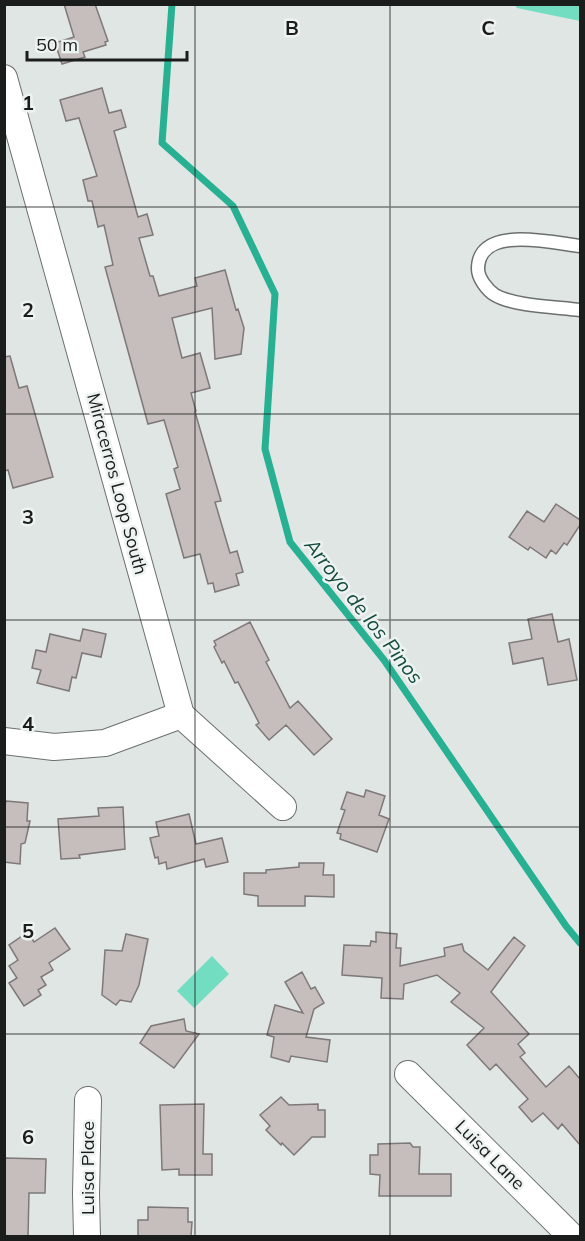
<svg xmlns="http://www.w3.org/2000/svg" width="585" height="1241" font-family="Mulish,sans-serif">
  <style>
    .green { fill: #72ddc1 }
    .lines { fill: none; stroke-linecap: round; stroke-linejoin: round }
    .stream { stroke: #28b093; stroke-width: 7 }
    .building { fill: #c5bebd; stroke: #7e7978; stroke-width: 1.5 }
    .lane-casing { stroke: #6b706e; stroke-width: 15 }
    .street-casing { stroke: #6b706e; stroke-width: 28 }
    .lane { stroke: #fff; stroke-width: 12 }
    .street { stroke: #fff; stroke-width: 26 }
    .grid { fill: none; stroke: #1b1d1c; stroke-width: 1.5; stroke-opacity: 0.55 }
    .labels { text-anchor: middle; stroke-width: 5; stroke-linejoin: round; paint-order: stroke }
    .street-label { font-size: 18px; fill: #1b1d1c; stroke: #edf3f1 }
    .water-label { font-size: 20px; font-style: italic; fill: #164b3f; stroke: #edf3f1 }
    .grid-label { font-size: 20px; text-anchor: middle; font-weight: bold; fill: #1b1d1c; stroke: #edf3f1; stroke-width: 5; stroke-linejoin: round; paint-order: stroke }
  </style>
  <rect width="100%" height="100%" fill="#e0e6e4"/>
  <path class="green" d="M515,5H580V21L517,8Z
    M212,956L229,974L194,1008L177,991Z"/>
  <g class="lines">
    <path class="stream" d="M172,4L162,143L233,206L275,294L265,449L290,542L384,660L566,926L580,943"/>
  </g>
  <path class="building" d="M64,4H95L108,41L105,42L106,45L83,52L85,57L62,64L55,43L74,37Z
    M102,88L109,113L121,110L126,127L114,131L138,217L147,214L153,235L139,238L150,276H153L159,296L197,286L195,278L225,270L236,310L238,309L244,328L241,354L215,359L212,308L172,318L182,358L200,353L210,388L191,393L196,411L195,412L221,501L215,502L230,553L237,551L243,572L236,574L239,585L215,592L213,583L208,584L200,554L184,558L166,494L180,489L174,469L178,467L164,420L148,424L105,267L113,265L104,225L98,227L92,201H88L83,180L97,176L79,118L66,121L60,100Z
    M10,356L19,388L27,386L53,477L13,488L8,470L4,471V357Z
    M556,504L580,520V525L567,545L564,543L556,554L551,550L546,558L530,547L528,550L509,537L527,511L544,522Z
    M552,614L558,642L569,639L577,680L548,685L543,658L513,664L509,643L532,639L528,619Z
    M250,622L269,660L266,662L290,708L298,701L332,739L314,755L286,725L269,740L256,725L259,723L238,682L235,683L224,661L222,663L214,647L216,645L214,641Z
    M83,629L106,634L101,657L82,653L76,678L72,677L69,691L37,683L41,670L32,668L36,650L46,652L50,634L80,641Z
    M366,790L385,796L379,815L389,819L377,852L340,839L341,834L337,833L345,810L341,809L347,792L364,797Z
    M6,801L28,803L27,821H30L25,843L21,844L20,864L4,862V810Z
    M123,807L125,849L79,855L80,858L61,859L58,819L99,816L98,808Z
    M189,814L196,844L222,838L228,862L206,867L204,859L167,869L166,862L159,864L158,857L155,858L150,838L159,836L156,822Z
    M299,863H324L323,875H334V897L305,896V906H258V896L244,894V873H266V870L299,867Z
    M55,928L70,949L49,963L53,970L41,977L46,985L38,990L41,995L24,1006L9,983L17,978L9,966L18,960L9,945L28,932L34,942Z
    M376,932L397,934L396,948H401L400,966L445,956L444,948L462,944L464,951L488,970L514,937L525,946L491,992L529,1034L518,1044L525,1053L520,1057L546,1087L569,1066L580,1079V1145L562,1124L558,1129L543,1113L532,1122L519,1107L528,1099L496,1064L490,1070L467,1045L484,1028L451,1002L460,993L437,975L404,984L403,999L381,998L382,978L342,975L344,945L370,946L371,941L376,942Z
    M126,934L148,939L139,985L131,1002L120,1000L116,1005L102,995L105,950L122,951Z
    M302,972L311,989L315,987L324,1003L314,1009L306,1037L330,1040L327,1062L291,1056L289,1062L271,1057L274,1037L267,1035L275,1005L303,1013L285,982Z
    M184,1019L186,1031L199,1034L174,1068L140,1043L151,1026Z
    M281,1097L289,1105L318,1104V1110H325V1137H312L294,1155L282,1143L281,1145L266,1130L270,1126L260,1115Z
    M204,1104L203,1154H212V1175H179V1169L162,1170L160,1105Z
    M410,1143L413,1147H420L419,1174H451V1196H379L380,1175L370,1174V1155H378V1144Z
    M4,1158L46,1159L45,1193H29L28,1236H4Z
    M148,1207L188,1208V1222H192L191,1236H138V1220H148Z"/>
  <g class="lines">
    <g class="lane-casing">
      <path id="lane" d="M580,246C553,243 478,224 478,269C478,278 487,290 495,295C513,306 558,307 580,310"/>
    </g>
    <g class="street-casing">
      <path id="street" d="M4,78L181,715
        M181,715L283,807
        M4,741L54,747L105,743L181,715
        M408,1074L571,1236
        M87,1236L86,1194L88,1100"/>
    </g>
    <use href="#lane" class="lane"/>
    <use href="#street" class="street"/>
  </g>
  <path class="grid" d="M195,4V1236M390,4V1236M4,207H580M4,414H580M4,620H580M4,827H580M4,1034H580"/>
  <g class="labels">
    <g class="street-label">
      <text transform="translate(117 484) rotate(75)" y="6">Miracerros Loop South</text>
      <text transform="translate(490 1155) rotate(45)" y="6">Luisa Lane</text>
      <text transform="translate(88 1168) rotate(-90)" y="6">Luisa Place</text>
    </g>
    <g class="water-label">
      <text transform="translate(364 611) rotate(52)" y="7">Arroyo de los Pinos</text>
    </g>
  </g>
  <g class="grid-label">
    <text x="292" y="35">B</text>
    <text x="488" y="35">C</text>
    <text x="28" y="110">1</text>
    <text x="28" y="317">2</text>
    <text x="28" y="524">3</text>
    <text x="28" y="731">4</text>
    <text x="28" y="938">5</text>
    <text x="28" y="1144">6</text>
  </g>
  <rect width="585" height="1241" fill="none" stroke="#1b1d1c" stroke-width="12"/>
  <path d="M27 51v9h160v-9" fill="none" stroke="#1b1d1c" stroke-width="3"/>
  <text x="36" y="51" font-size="18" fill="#1b1d1c" stroke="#edf3f1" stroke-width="4.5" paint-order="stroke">50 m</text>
</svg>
